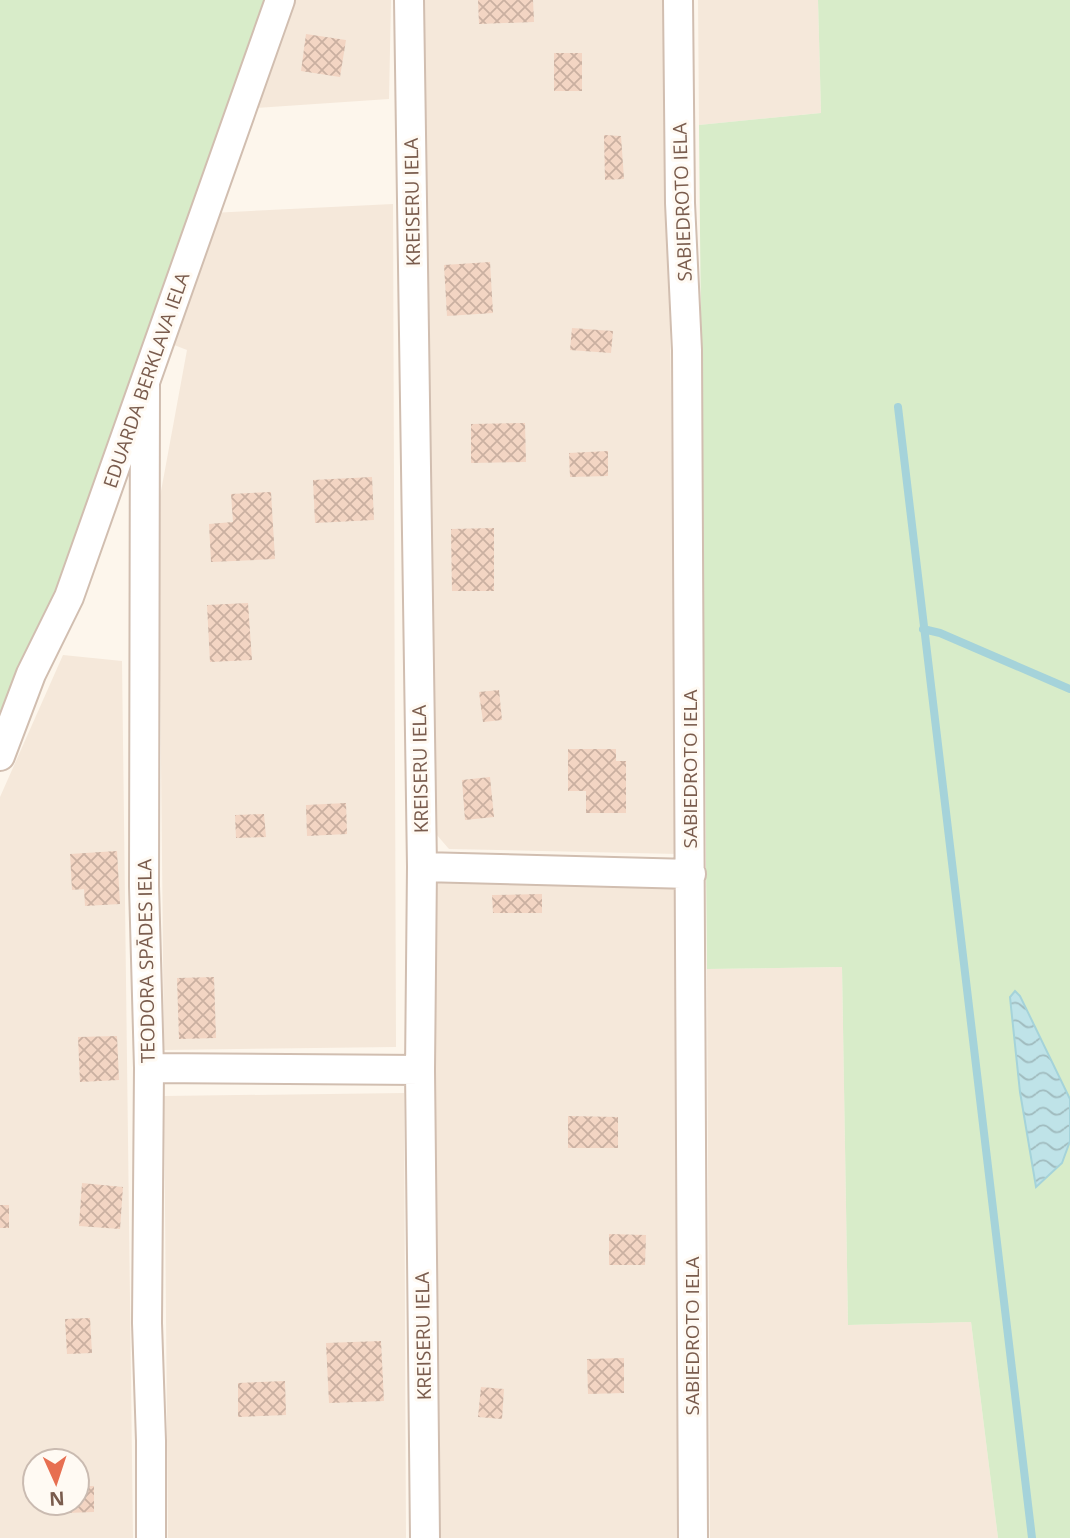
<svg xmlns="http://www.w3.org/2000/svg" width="1070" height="1538" font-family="'Open Sans',sans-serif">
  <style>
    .residential { fill: #f5e8da; fill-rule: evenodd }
    .grass { fill: #d8ecc9 }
    .water { fill: url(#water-waves); stroke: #a5d3da; stroke-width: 2 }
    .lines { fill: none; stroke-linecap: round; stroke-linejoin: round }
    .stream { stroke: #a5d3da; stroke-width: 8 }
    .building { fill: url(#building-cross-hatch) }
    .street-casing { stroke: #d1beb0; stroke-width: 32 }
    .street { stroke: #fff; stroke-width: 28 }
    .labels { text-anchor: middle; stroke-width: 6; stroke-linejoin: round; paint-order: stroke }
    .street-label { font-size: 19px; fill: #7a5c4d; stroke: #fffaf3 }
  </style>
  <defs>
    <pattern id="water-waves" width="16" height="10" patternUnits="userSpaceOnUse" patternTransform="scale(1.75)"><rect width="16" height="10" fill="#bfe3e8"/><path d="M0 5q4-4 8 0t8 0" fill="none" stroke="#a0bbbe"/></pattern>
    <pattern id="building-cross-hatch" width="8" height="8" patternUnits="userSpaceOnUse" patternTransform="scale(1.75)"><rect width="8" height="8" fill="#f3d5c3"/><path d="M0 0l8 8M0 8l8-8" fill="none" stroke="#cab0a1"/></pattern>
  </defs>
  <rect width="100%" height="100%" fill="#fdf6ec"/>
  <path class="residential" d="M292,0H391L389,99L256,108Z
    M423,0H665L678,854L449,849L436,834Z
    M698,0H818L821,113L699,125Z
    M393,204L396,1047L164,1050L160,666L155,524L187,350L169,343L211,213Z
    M63,655L122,661L133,1538H0V797ZM35,1461H77V1503H35Z
    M434,879L678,887V1538H439Z
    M842,967L848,1325L971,1322L998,1538H710L707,969Z
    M404,1093L406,1538H168L164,1096Z"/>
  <path class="grass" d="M0,0H265L56,591L0,718Z
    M818,0H1070V1538H998L971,1322L848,1325L842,967L707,969L699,125L821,113Z"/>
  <path class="water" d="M1015,991L1020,996L1070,1099V1141L1062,1163L1036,1187L1020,1092L1011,1007L1010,997Z"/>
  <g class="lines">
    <path class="stream" d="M898,407L1032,1538
      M923,629L940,633L1070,689"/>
  </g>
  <path class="building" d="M478,0H533L534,22L479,24Z
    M306,34L346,40L340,77L301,71Z
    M554,53H582V91H554Z
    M604,135L621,136L624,179L605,180Z
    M490,262L493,313L447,316L444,265Z
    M572,328L613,331L611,353L570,350Z
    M525,423L526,462L471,463V424Z
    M608,451V476L570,477L569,453Z
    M372,477L374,520L315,523L313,480Z
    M271,492L275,559L211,562L209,524L233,522L231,494Z
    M494,528V591H452L451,529Z
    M248,603L252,660L210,662L207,605Z
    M499,690L502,720L483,722L479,692Z
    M568,749H616V761H626V813H586V791H568Z
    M490,777L494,817L465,820L462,780Z
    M346,803L347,834L307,836L306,805Z
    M264,814L266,837L236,838L235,815Z
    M117,851L120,904L85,906L84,889L72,890L70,854Z
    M542,894V913H493L492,895Z
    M214,977L216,1038L179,1039L177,978Z
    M117,1036L119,1080L80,1082L78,1037Z
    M568,1116L618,1117V1148H568Z
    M82,1183L123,1187L120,1229L79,1226Z
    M0,1205H9V1228H0Z
    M609,1234L646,1235L645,1265H609Z
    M90,1318L92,1353L67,1354L65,1319Z
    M381,1341L384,1401L329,1403L326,1343Z
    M624,1358V1393L588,1394L587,1359Z
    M285,1381L286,1415L238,1417V1383Z
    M481,1387L504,1389L502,1419L478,1417Z
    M77,1486H94V1512L66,1513V1503H77Z"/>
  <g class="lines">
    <g class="street-casing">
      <path id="street" d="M409,0L422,867L420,1070L425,1538
        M678,0L680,203L687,350L693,1538
        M145,383L144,886L149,1068L147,1323L151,1441V1538
        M0,756L31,674L69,597L280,0
        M422,867L691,874
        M149,1068L420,1070"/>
    </g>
    <use href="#street" class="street"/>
  </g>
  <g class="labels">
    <g class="street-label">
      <text transform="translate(412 202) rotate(-91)" y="7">KREISERU IELA</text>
      <text transform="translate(682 202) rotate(-92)" y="7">SABIEDROTO IELA</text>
      <text transform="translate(146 380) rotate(-71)" y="7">EDUARDA BERKLAVA IELA</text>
      <text transform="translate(420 769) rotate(-91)" y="7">KREISERU IELA</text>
      <text transform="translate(690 769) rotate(-90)" y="7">SABIEDROTO IELA</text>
      <text transform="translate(146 961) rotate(-91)" y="7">TEODORA SPĀDES IELA</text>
      <text transform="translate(423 1336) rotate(-91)" y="7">KREISERU IELA</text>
      <text transform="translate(692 1336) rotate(-90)" y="7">SABIEDROTO IELA</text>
    </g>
  </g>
  <g transform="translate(56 1482) rotate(177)"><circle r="33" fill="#fffaf3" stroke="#cabbb1" stroke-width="2"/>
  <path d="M0-5L12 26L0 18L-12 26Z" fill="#e76f51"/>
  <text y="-10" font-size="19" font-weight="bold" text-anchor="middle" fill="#7a5c4d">N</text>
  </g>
</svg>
